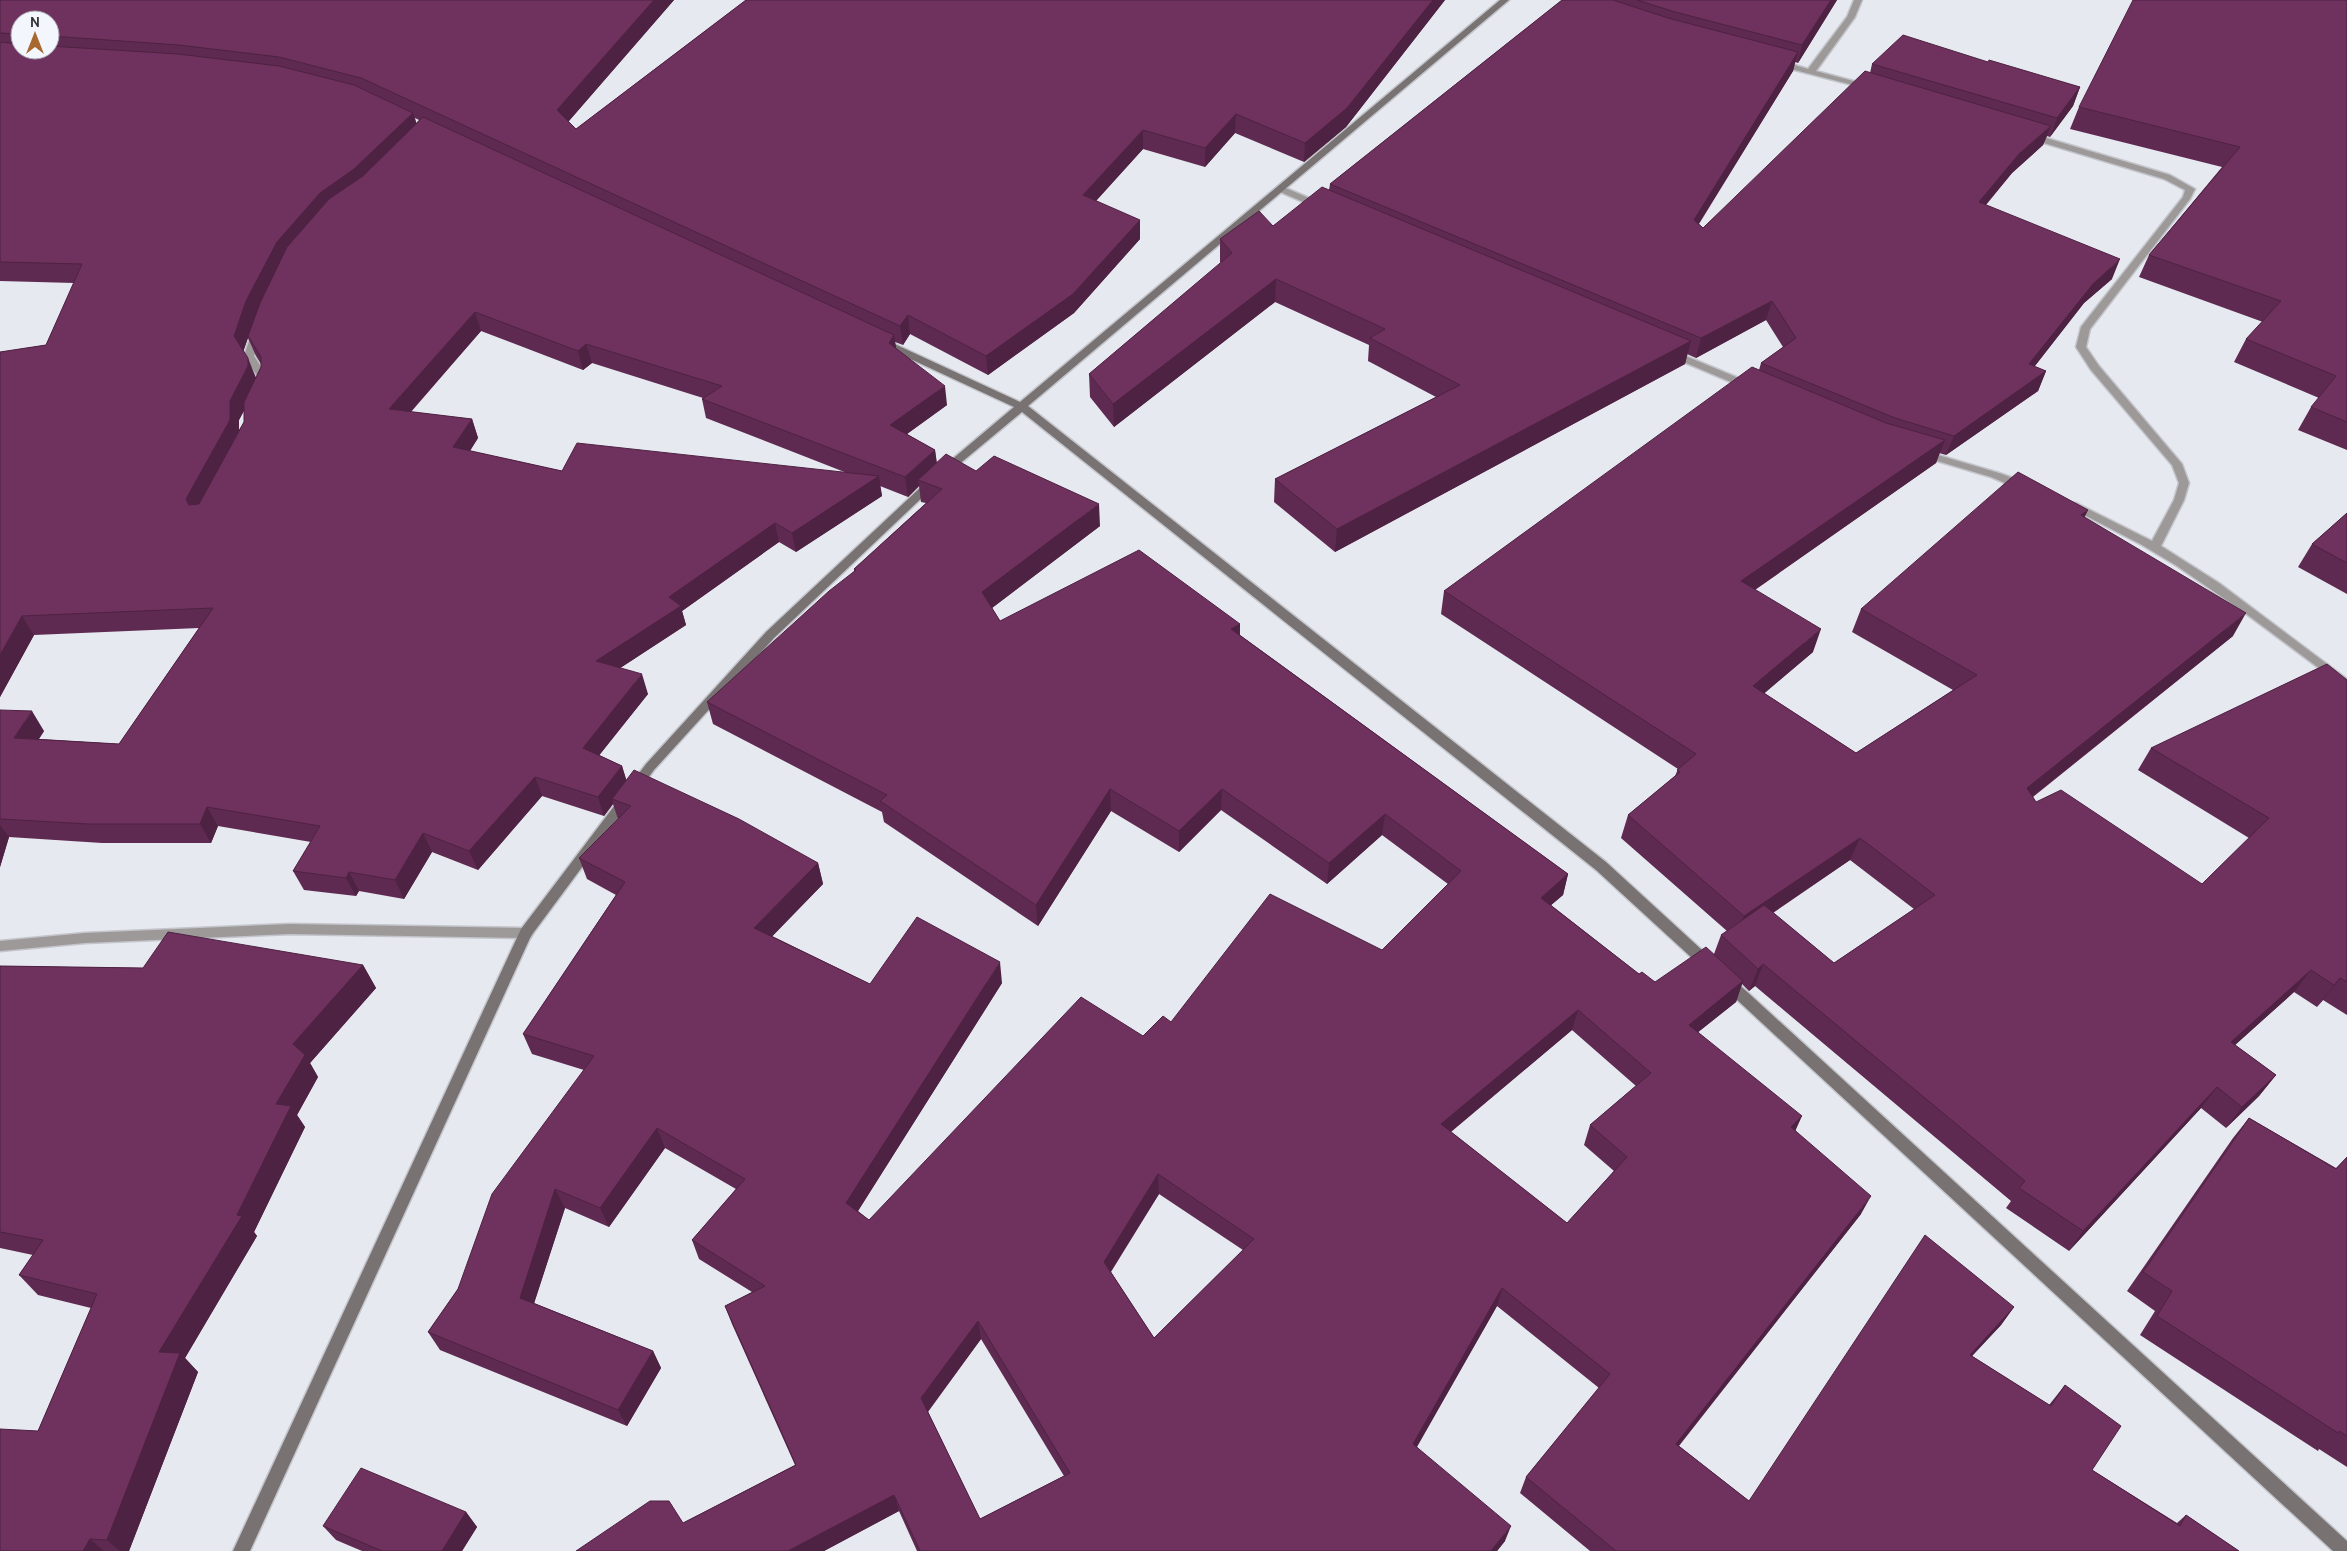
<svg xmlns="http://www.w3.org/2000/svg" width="2347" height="1551" font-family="Cabin,sans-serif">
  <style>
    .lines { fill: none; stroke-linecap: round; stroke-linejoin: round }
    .street-casing { stroke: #c3c5cb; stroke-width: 3 }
    .secondary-casing { stroke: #c3c5cb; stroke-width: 3 }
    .street { fill: #9d9999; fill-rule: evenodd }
    .secondary { fill: #787372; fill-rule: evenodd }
    .wall { fill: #5f2a51; fill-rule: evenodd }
    .shaded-wall { fill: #4e2242 }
    .building { fill: #6f315e; stroke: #4e2242; fill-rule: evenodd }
  </style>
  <rect width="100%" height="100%" fill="#e7e9f0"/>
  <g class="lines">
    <g class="street-casing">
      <path id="street" d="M1854,0H1862L1855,17L1816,71L1872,86V90L1775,65L1774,63L1778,60L1808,69L1847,17Z
        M2027,134H2033L2170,175L2195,189L2190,199L2090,329L2086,347L2099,366L2182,464L2189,483L2184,500L2161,546L2219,583L2347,679V689L2245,613L2177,566L2142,545L2067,506L2068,503H2076L2152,541L2174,500L2179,483L2172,465L2091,370L2076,347L2081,327L2183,197L2185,190L2164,179L2027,138Z
        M1281,186L1323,204L1325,206L1323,208H1317L1278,191V187Z
        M258,327L263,330L254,356L268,377L267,387L262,390L257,387L258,377L244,356L253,330Z
        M1671,350L1753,384L1754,386L1749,389L1745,388L1667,355V351Z
        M1921,450L1999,473L2027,483L2028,486L2027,489H2019L1991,477L1917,455L1916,453L1917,451Z
        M290,924L526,928L531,929L533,933L531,937L526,938L290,934L85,943L0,951V941L85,933Z"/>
    </g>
    <g class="secondary-casing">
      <path id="secondary" d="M1500,0H1509L1028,406L1606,862L1714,961L1716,965L1714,969L1709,971L1704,969L1596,870L1022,412L945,476L774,638L654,770L531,936L250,1551H233L521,929L646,764L766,632L937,472L1014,407L878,344V340H886L1020,402Z
        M1727,976L1732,978L2347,1541V1551H2333L1722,986L1720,982L1722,978Z"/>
    </g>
    <use href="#street" class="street"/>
    <use href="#secondary" class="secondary"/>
  </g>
  <path class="wall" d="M0,0H674L568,122L576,129L746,0H1445L1346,127L1304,162L1235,133L1205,167L1143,149L1096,201L1140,239L1074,313L988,375L910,334L903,345L895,342L896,348L947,405L907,434L935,450L937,463L976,471L1100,526L992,608L1000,621L1240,624V635L1568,874L1563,895L1551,905L1639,974L1655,982L1714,954L1721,935L1727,931L1621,838L1628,815L1675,776L1678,769L1441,614L1444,591L1759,370L1761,363L1783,347L1766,320L1696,358L1687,354L1685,364L1335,552L1274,502L1275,479L1436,397L1368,361L1369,345L1275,302L1114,427L1090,397L1089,374L1221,263L1220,262V239L1273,226L1329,190L1330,184L1562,0H1837L1798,63L1795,62L1793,71L1699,224L1703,228L1870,73L1872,64L1988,62L2080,87L2073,106L2050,137L2047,136L2043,145L2012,173L1986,205L2112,279L2084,303L2034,367L2046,371L2038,391L1946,455L1939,453L1936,463L1755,590L1813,652L1764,693L1856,753L1953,690L1852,632L1861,609L2088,510L2084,517L2233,636L2033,797L2036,802L2202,884L2249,838L2138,770L2151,748L2347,680V1015L2323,1000L2317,1007L2294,992L2235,1045L2276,1075L2259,1096L2226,1128L2201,1108L2069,1251L2006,1208L2011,1201L1755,986L1749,991L1742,984L1736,1002L1698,1032L1796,1131L1861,1214L1679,1446L1749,1501L2014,1307L2001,1325L1972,1356L2049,1405L2065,1385L2092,1470L2177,1523L2186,1515L2239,1551H1590L1520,1493L1526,1477L1599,1388L1497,1306L1417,1447L1505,1541L1497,1551H917L899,1511L824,1551H576L683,1523L795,1465L732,1324L725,1306L752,1292L699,1259L692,1240L736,1189L665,1148L609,1227L565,1208L534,1303L653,1351L661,1368L627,1426L440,1350L428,1332L458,1289L584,1070L532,1054L523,1034L616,895L587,879L579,858L618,819L613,804L604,816L542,796L478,870L432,852L404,899L359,891L356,896L304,890L293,871L311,842L218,826L211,843H102L9,837L0,867V710L44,731L39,739L119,744L199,628L34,635L0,697V352L46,345L74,283L0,281ZM20,20H50V50H20ZM415,118L419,120L416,123ZM481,331L583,370L592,363L703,398L702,399L706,418L847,473L562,471L470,451L478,438L472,419L411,412ZM248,338L256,356L261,364V367L256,378L243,352ZM244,411V422L239,430V420ZM880,486L908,497L919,486L921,502L926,503L854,569V572L707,702L713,724L882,812L884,822L1038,926L1111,811L1179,852L1221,810L1327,884L1382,835L1448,884L1382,950L1171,1022L1143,1036L869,1220L858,1211L1002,983L870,984L772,936L823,884L818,863L626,780L622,766L599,755L648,694L620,668L686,625L682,611L779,542L796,552L882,496ZM1850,860L1914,909L1834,963L1773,913ZM1572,1030L1636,1086L1590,1125L1584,1145L1614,1171L1567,1223L1451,1132ZM1159,1194L1243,1250L1154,1338L1111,1272ZM981,1339L1064,1476L980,1519L928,1412Z
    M2347,0V450L2298,430L2311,407L2319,398L2234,362L2246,339L2263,322L2139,277L2149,255L2222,167L2070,129L2079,107Z
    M2347,513V594L2298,567L2312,544Z
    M363,965L376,988L310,1063L318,1077L297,1115L305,1127L254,1232L257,1236L185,1358L198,1372L129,1551H0L38,1431L91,1308L38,1295L19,1275L33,1255L0,1248V966L143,968Z
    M2249,1118L2336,1168L2347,1157V1467L2319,1449L2318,1451L2140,1335L2155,1311L2127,1291L2233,1138Z
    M466,1512L477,1527L462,1551H362L336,1540L323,1526Z"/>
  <path class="shaded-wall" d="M654,0H674L562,129L557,110Z
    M1433,0H1445L1346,127L1304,162L1305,143Z
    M1831,0H1837L1798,63L1802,45Z
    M1798,52L1793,71L1689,239L1694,220Z
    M2080,87L2073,106L2050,137L2057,118Z
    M413,113L419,131L254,320L242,355L234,336L246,301L277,242L320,193Z
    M1236,114L1235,133L1205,167V148Z
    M2051,126L2043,145L2012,173L1972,221L1979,202L2019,154Z
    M1143,130V149L1084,214L1083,195Z
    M1140,220V239L1074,313L988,375L986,356Z
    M2120,259L2112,279L2084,303L2021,384L2029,364L2093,284Z
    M1276,279L1275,302L1114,427L1113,404Z
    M1772,301L1766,320L1696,358L1701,338Z
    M475,312L481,331L396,428L389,409Z
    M908,315L910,334L903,345L900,326Z
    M894,335L897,354L889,343Z
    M1691,341L1685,364L1335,552L1337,529Z
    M586,344L592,363L583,370L578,351Z
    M248,358L256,378V386L239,420V440L195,518L186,499L230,401Z
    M2046,371L2038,391L1946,455L1954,436Z
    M945,386L947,405L893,444L890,425Z
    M472,419L478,438L460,466L453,447Z
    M1945,440L1936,463L1734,604L1741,581Z
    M935,450L937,469L918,480L919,486L908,497L905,477Z
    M879,476L882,496L796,552L792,533Z
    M1099,504L1100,526L984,614L982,592Z
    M2088,510L2077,533L2081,515Z
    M775,523L779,542L682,611L686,625L602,680L596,661L669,597Z
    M2246,613L2233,636L2015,810L2027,788Z
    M22,616L34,635L0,697V655Z
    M1240,624L1239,645L1231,629Z
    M1821,629L1813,652L1746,709L1753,686Z
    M642,674L648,694L590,767L583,748Z
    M32,711L44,731L27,757L14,738Z
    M622,766L628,785L612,799L613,804L604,816L598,797Z
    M535,777L542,796L478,870L469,851Z
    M1110,789L1111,811L1038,926L1036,905Z
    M1222,789L1221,810L1179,852V831Z
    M207,807L218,826L211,843L200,824Z
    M1385,814L1382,835L1327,884L1329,863Z
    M0,825L9,837L0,867Z
    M423,833L432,852L404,899L395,880Z
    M1860,838L1850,860L1735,938L1744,916Z
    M818,863L823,884L760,949L754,928Z
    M349,872L359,891L356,896L346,878Z
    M1568,874L1563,895L1536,918L1541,898Z
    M1000,962L1002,983L851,1222L846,1203Z
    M1763,964L1755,986L1749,991L1758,969Z
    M363,965L376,988L310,1063L318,1077L297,1115L305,1127L254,1232L257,1236L185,1358L198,1372L129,1551H120L107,1540L159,1352L237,1215L276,1104L293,1044Z
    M2311,970L2294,992L2215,1063L2231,1042Z
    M2340,978L2323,1000L2317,1007L2334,985Z
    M1743,981L1736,1002L1682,1045L1689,1025Z
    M1578,1010L1572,1030L1437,1143L1441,1124Z
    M2276,1075L2259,1096L2226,1128L2242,1107Z
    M2217,1087L2201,1108L2069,1251L2083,1231Z
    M1802,1116L1793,1136L1791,1127Z
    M657,1128L665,1148L609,1227L600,1208Z
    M1158,1174L1159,1194L1105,1280L1104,1262Z
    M555,1189L565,1208L530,1316L520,1298Z
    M1871,1196L1861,1214L1667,1460L1676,1444Z
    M1502,1288L1497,1306L1409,1460L1413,1444Z
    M2014,1307L2001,1325L1957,1372L1970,1355Z
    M978,1321L981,1339L925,1415L921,1398Z
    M653,1351L661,1368L627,1426L618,1410Z
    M894,1495L899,1511L824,1551H788Z
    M466,1512L477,1527L462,1551H442Z
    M1511,1526L1505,1541L1497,1551H1491Z
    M90,1539L104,1551H83Z"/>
  <path class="building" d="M0,0H654L557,110L576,129L746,0H1433L1347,108L1305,143L1236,114L1205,148L1143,130L1083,195L1140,220L1073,294L986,356L908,315L900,326L361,78L279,57L179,45L50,36V20H20V34L0,33Z
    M1562,0H1613L1668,18L1798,52L1694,220L1703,228L1865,71L2051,126L2019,154L1979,202L2120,259L2093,284L2029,364L2046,371L1954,436L1895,418L1761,363L1796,338L1772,301L1701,338L1330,184Z
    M1637,0H1831L1802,45L1675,12Z
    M2133,0H2347V422L2311,407L2336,376L2246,339L2281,301L2149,255L2240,147L2079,107Z
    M1903,35L1988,62L1989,60L2080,87L2057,118L1872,64Z
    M0,42L20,44V50H50V46L178,54L279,66L354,85L413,113L354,169L320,193L277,242L246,301L234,336L248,358V366L230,401V420L186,499L189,505L199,504L244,422V402L261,367V357L248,336L260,303L287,247L329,199L363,176L423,117L894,335L889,343L945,386L890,425L935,450L905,477L702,399L722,386L586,344L578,351L475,312L389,409L472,419L453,447L562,471L577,443L879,476L792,533L775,523L669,597L681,606L596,661L642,674L583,748L622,766L598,797L535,777L469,851L423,833L395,880L349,872L346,878L293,871L320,826L207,807L200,824H89L0,819V710L32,711L14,738L119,744L213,608L22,616L0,655V352L46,345L82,264L0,262Z
    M1322,187L1691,341L1337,529L1275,479L1460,385L1370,338L1385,329L1276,279L1113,404L1089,374L1232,253L1220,239L1259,211L1273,226Z
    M1752,367L1886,423L1945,440L1741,581L1821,629L1753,686L1856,753L1977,675L1861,609L2018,472L2088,510L2081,515L2246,613L2027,788L2036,802L2061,790L2202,884L2269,818L2151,748L2327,664L2347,680V982L2340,978L2334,985L2311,970L2231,1042L2276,1075L2242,1107L2217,1087L2083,1231L2019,1188L2025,1181L1763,964L1758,969L1721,935L1764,905L1834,963L1935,895L1860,838L1744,916L1628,815L1680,772L1677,770L1696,754L1444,591Z
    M946,454L976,471L994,456L1099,504L982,592L1000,621L1139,550L1240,624L1231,629L1568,874L1541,898L1639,974L1642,972L1655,982L1706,947L1743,981L1689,1025L1802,1116L1791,1127L1871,1196L1676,1444L1749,1501L1925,1235L2014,1307L1970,1355L2051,1406L2065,1385L2121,1426L2092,1470L2180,1526L2186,1515L2239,1551H1616L1526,1477L1610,1374L1502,1288L1413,1444L1511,1526L1491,1551H920L894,1495L788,1551H576L650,1501H669L683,1523L796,1465L725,1306L765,1286L692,1240L745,1179L657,1128L600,1208L555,1189L520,1298L653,1351L618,1410L428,1332L458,1289L492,1194L594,1056L523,1034L625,882L579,858L631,806L612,799L634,770L739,819L818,863L754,928L870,984L917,917L1000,962L846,1203L869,1220L1081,997L1143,1036L1163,1016L1171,1022L1270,894L1382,950L1461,871L1385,814L1329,863L1222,789L1179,831L1110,789L1036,905L880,801L887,795L707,702L829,591L856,570L854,569L942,489L918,480ZM1578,1010L1651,1073L1590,1125L1627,1157L1567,1223L1441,1124ZM1158,1174L1254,1239L1154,1338L1104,1262ZM978,1321L1070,1473L980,1519L921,1398Z
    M2347,513V563L2312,544Z
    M168,932L363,965L293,1044L305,1055L276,1104L291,1106L237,1215L242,1216L159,1352L180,1353L107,1540L90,1539L83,1551H0V1429L38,1431L97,1294L19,1275L43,1240L0,1232V966L143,968Z
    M2249,1118L2336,1169L2347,1157V1436L2339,1431L2338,1433L2157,1316L2172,1291L2143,1272Z
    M361,1468L466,1512L442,1551H382L323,1526Z"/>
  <g transform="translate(35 35)"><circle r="24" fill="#f4f6fe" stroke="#a7a8ae"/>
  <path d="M0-4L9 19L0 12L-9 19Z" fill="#a86930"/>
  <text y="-8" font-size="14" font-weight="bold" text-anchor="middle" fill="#333336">N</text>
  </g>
</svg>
